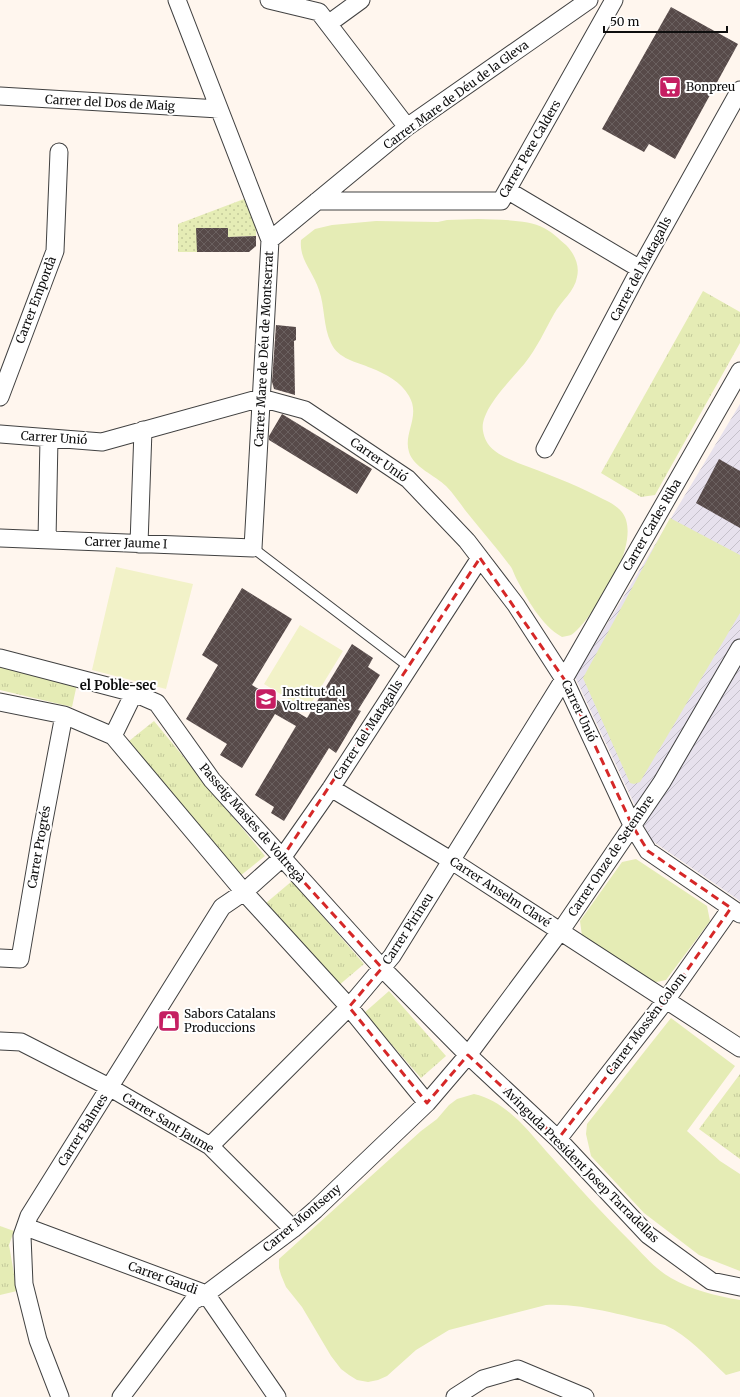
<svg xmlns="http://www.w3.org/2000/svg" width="740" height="1397" font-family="Merriweather,serif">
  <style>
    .industrial { fill: url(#industrial-furrows) }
    .grass { fill: #e5ecb5 }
    .park { fill: url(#park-tufts) }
    .garden { fill: url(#garden-dots) }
    .pitch { fill: #f2f2c8 }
    .building { fill: url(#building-cross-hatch) }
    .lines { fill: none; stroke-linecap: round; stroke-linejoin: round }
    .lane-casing { stroke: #414141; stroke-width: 11 }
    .street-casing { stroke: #414141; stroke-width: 19 }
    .lane { stroke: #fff; stroke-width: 9 }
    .street { stroke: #fff; stroke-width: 17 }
    .marked { fill: none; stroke: #d62828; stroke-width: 3; stroke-dasharray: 8 5; stroke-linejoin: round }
    .labels { text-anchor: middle; stroke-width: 4; stroke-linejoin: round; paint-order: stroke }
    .poi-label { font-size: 12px; fill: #0e0e0e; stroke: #fff; text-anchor: start }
    .street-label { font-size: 12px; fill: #0e0e0e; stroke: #fff }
    .neighbourhood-label { font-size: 13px; font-weight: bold; fill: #0e0e0e; stroke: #fff }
  </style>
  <defs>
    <pattern id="industrial-furrows" width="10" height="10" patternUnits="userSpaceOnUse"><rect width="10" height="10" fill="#e7e1ed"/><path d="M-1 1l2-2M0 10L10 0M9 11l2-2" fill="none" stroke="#c5c0ca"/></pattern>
    <pattern id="park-tufts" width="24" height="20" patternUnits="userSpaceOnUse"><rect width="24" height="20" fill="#e5ecb5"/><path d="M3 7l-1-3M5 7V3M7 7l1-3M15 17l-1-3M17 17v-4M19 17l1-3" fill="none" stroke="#c3c99a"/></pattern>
    <pattern id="garden-dots" width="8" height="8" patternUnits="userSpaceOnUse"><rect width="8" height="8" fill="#e5ecb5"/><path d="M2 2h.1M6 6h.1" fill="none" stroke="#c3c99a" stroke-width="1.8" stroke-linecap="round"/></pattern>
    <pattern id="building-cross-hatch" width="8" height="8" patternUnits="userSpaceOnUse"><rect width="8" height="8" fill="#574a49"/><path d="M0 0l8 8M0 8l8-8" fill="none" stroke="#6a605f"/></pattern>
  </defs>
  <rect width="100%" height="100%" fill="#fff6ee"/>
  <path class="industrial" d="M740,404V901L651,840L575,677Z"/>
  <path class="grass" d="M478,219C497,220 527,219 544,228C552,232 559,239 566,245C574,253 580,265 577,277C575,291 561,301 554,314C545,330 537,348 525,363C513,378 479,410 483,431C486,450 502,456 518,463C545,473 572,483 597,496C605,500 615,504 621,511C639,531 616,577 603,596C596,606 581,629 571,635C569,636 565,636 562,637C541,625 527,599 516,578C514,574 513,570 511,567C496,547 480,529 465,510C459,502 453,493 446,486C436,476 413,467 409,452C403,433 421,416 409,396C401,382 386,374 371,368C357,362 338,359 331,343C323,326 325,307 319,290C313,271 299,260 301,240L315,229L332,225L376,221L438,222L447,220Z
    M670,518L740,555V613L640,782L634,784L630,783L583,678Z
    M636,859L707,906L710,921L666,980L652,983L582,936L580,921L622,862Z
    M671,1018L735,1066L687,1131L720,1161L740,1174V1271L699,1255L644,1213L591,1156L586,1134L587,1124Z
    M474,1094C505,1101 526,1128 546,1151C574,1182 601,1212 631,1242C643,1254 655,1269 671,1278C692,1290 716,1296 740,1300V1371L726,1375C707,1357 689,1336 665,1325C628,1317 583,1303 546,1305L449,1330L416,1350L387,1376L378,1380L368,1382L357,1380L349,1375L341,1369L331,1356L302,1307L286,1287L281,1275L279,1268V1259L421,1131L437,1119L449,1105L457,1099Z"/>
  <path class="park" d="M703,291L740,312V343L655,495L641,497L601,473Z
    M0,666L77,684L72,707L0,690Z
    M154,721L265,856L240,876L129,741Z
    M292,881L364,964L338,986L266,903Z
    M389,991L446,1056L421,1078L364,1013Z
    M740,1074V1159L699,1129Z
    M0,1226L14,1231L9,1245L17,1291L0,1295Z"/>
  <path class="garden" d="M244,199L256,226V236L228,237V228H197V252H178V224Z"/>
  <path class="pitch" d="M116,567L193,584L166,689L92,670Z
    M300,625L343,651L307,710L264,684Z"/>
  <path class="building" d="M671,7L738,44L675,159L649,144L644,152L602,129Z
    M196,228H228V237L256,236V246L249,252H197Z
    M276,325L296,327V340L294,341L295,395L274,389L272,382Z
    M282,414L372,469L357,494L269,440V436Z
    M719,459L740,471V528L696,503Z
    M242,588L292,619L252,685L307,718L352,644L373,658L368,667L380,675L358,710L361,711L336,753L329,748L284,821L271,813L274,807L255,795L296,726L275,714L242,768L220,755L227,744L186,719L218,665L202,655Z"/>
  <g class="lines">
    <g class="lane-casing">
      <path id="lane" d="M253,548L409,667"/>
    </g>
    <g class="street-casing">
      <path id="street" d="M269,0L319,12L407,127
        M328,24L361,0
        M0,96L219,109
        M507,190L640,269
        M317,201H501L614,0
        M270,240L407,127L589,0
        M0,397L55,251L59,152
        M0,434L102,442L261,398L305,410L408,479L467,541L516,605L564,679L632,825L648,851L740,914
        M545,449L640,269L740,90
        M0,538L253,548L270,240L177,0
        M47,540L49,438
        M139,544L143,430
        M0,658L134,693L157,703L212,780L382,968L468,1055L558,1139L648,1235L711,1281L740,1287
        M0,702L64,715L113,736L244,892L349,1007L427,1103
        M113,736L134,693
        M331,788L452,861L740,1048
        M0,958L20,959L41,836L64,715
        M0,1041L21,1042L109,1087L210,1146L293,1229
        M558,1139L666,1000L731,908
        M210,1146L349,1007L392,956L564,679L740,371
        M26,1227L206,1294L277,1397
        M60,1397L38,1340L24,1284L22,1236L29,1216L222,907L244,892L282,858L331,788L480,558
        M121,1397L193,1301L206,1294L293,1229L315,1210L427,1103L468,1055L564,926L662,782L740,648
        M455,1397L483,1379L518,1369L585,1397"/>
    </g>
    <use href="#lane" class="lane"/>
    <use href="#street" class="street"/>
  </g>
  <path class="marked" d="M480,558L564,679L632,825L648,851L731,908L666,1000L558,1139L468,1055L427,1103L349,1007L382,968L282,858Z"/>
  <defs>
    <g id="supermarket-square" transform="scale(1.15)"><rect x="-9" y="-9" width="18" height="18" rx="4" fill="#c51e62" stroke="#fff"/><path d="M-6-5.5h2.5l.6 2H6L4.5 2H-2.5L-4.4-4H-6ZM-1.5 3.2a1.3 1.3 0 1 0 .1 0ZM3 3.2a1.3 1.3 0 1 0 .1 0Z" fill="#fff"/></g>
    <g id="school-square" transform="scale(1.15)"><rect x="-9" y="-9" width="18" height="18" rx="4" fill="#c51e62" stroke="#fff"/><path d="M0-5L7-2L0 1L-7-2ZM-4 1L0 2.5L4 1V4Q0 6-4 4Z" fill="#fff"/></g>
    <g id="shop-square" transform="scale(1.15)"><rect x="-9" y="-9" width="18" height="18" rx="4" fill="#c51e62" stroke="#fff"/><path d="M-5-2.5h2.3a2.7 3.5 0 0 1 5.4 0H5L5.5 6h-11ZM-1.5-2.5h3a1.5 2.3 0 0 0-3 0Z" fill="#fff"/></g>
  </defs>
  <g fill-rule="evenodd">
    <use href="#supermarket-square" x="670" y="87"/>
    <use href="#school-square" x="266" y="699"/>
    <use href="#shop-square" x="169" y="1021"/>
  </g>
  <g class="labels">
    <g class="poi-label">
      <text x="686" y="91">Bonpreu</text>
      <text x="282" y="696">Institut del<tspan x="282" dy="14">Voltreganès</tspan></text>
      <text x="184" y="1018">Sabors Catalans<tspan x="184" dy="14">Produccions</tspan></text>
    </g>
    <g class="street-label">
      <text transform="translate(456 95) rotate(-36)" y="4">Carrer Mare de Déu de la Gleva</text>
      <text transform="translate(110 103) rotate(3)" y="4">Carrer del Dos de Maig</text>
      <text transform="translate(530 149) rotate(-60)" y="4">Carrer Pere Calders</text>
      <text transform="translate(641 269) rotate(-62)" y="4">Carrer del Matagalls</text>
      <text transform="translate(36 300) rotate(-69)" y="4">Carrer Empordà</text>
      <text transform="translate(264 349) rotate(-87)" y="4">Carrer Mare de Déu de Montserrat</text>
      <text transform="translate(54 438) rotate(4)" y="4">Carrer Unió</text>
      <text transform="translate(379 460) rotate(35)" y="4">Carrer Unió</text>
      <text transform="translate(652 525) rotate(-60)" y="4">Carrer Carles Riba</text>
      <text transform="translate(126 543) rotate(2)" y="4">Carrer Jaume I</text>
      <text transform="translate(579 711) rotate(65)" y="4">Carrer Unió</text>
      <text transform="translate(368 730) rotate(-57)" y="4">Carrer del Matagalls</text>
      <text transform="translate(252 823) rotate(49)" y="4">Passeig Masies de Voltregà</text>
      <text transform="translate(39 847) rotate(-80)" y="4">Carrer Progrés</text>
      <text transform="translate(611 856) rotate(-56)" y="4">Carrer Onze de Setembre</text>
      <text transform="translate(500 892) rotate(33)" y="4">Carrer Anselm Clavé</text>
      <text transform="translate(408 929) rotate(-57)" y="4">Carrer Pirineu</text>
      <text transform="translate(646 1024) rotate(-53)" y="4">Carrer Mossèn Colom</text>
      <text transform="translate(168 1123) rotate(31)" y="4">Carrer Sant Jaume</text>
      <text transform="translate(83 1130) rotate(-58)" y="4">Carrer Balmes</text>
      <text transform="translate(581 1165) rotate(45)" y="4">Avinguda President Josep Tarradellas</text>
      <text transform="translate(302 1218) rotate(-40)" y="4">Carrer Montseny</text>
      <text transform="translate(163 1278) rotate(20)" y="4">Carrer Gaudi</text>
    </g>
    <g class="neighbourhood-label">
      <text x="118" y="690">el Poble-sec</text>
    </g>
  </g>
  <path d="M604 26v6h123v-6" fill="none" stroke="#0e0e0e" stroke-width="2"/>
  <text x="610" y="26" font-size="12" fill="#0e0e0e" stroke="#ffffff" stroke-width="3" paint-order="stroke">50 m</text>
</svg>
